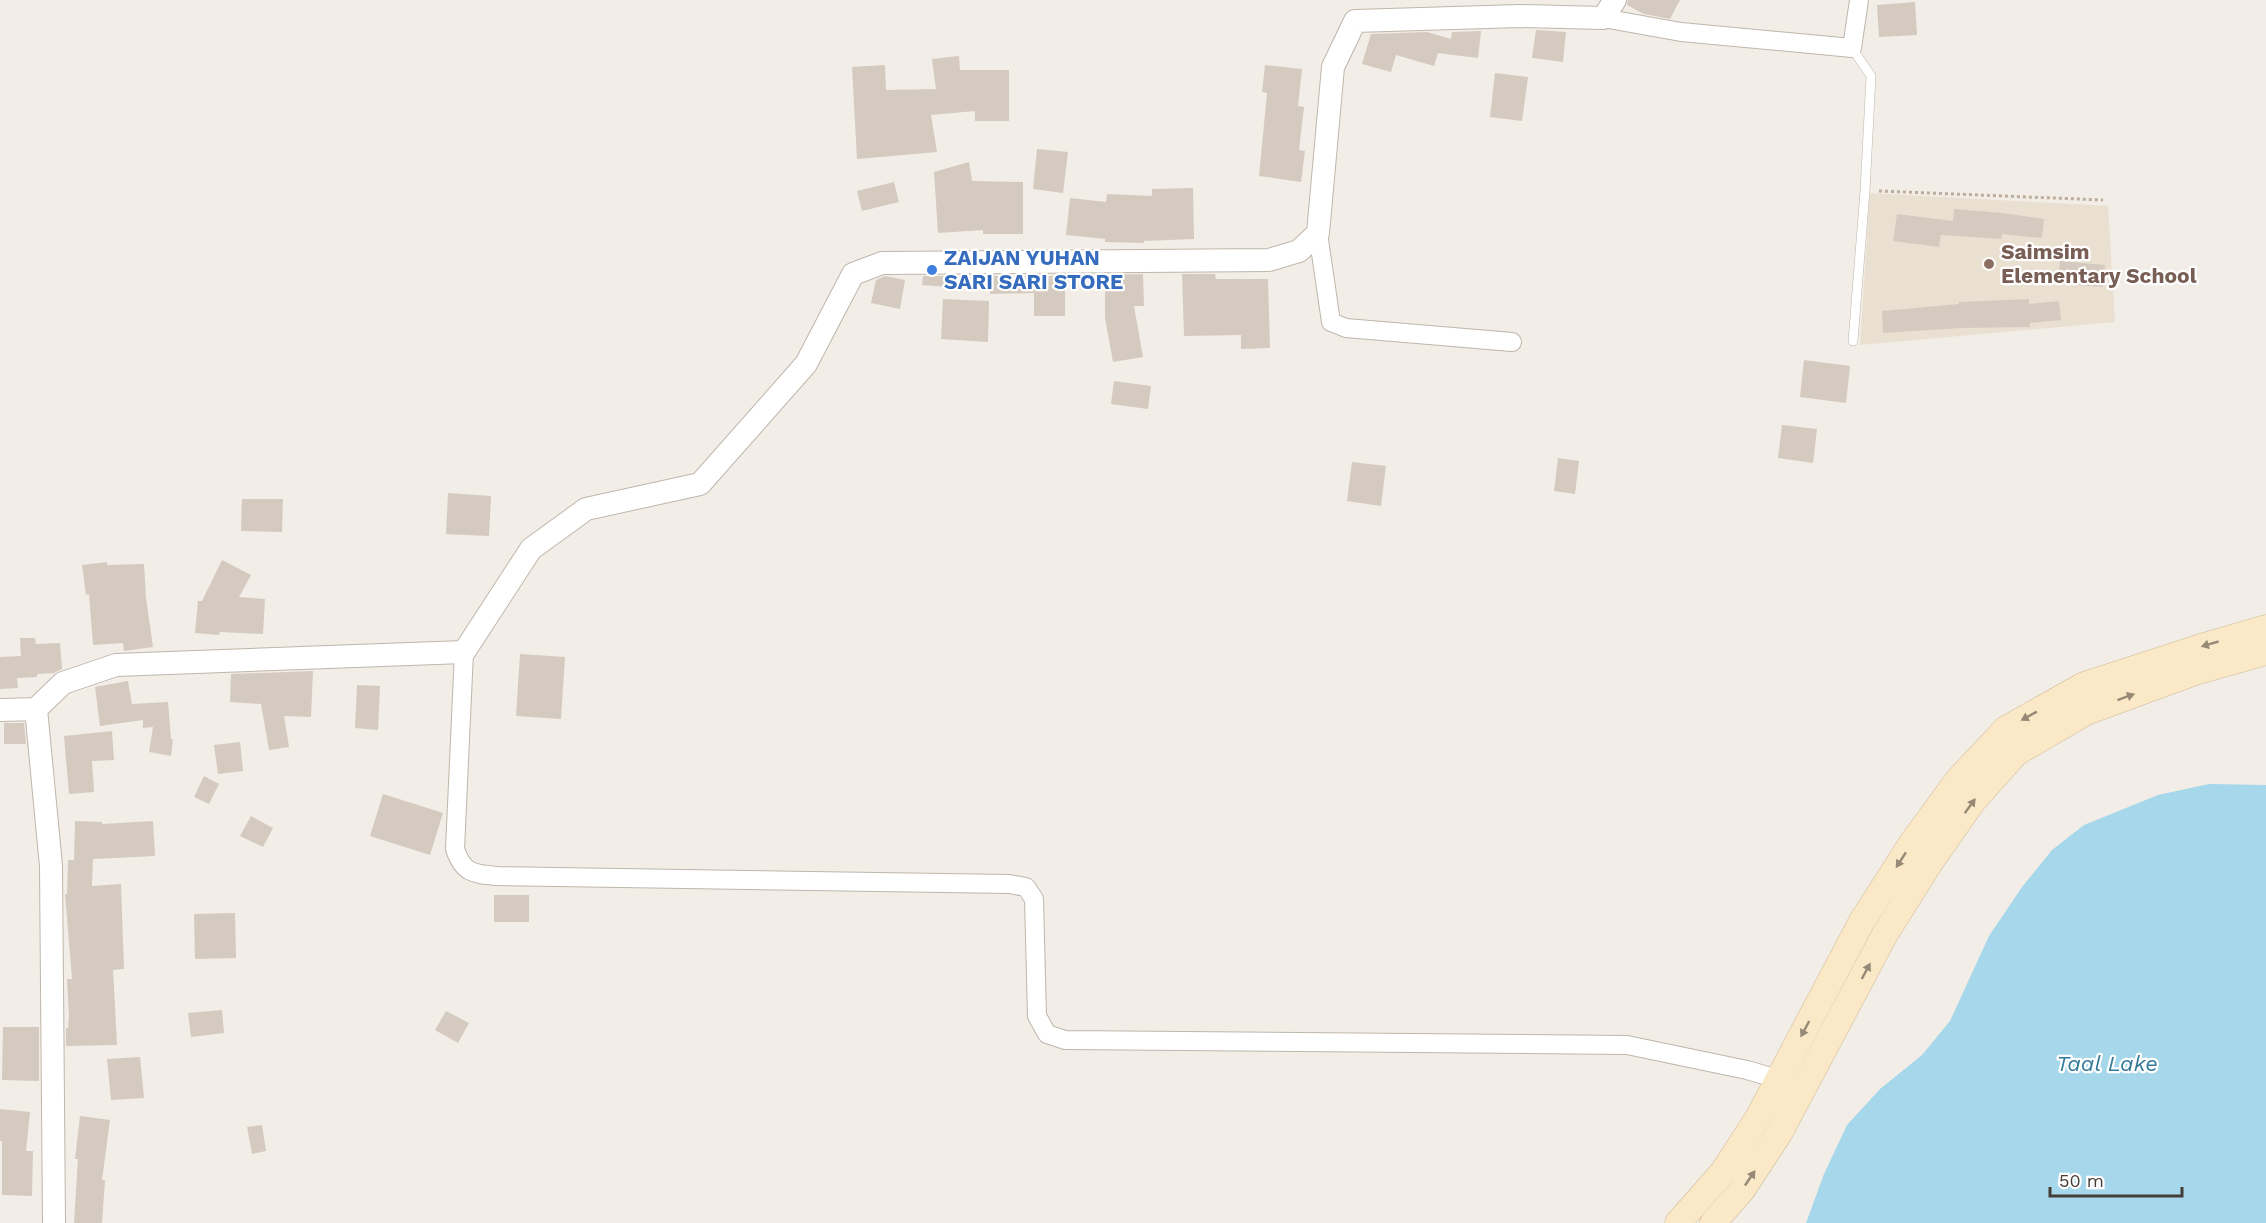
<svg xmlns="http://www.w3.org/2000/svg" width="2266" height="1223" font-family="'Work Sans',sans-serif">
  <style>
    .education { fill: #eae0d1 }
    .water { fill: #a6d7ea }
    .building { fill: #d5cabf }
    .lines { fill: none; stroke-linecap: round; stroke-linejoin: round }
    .service-casing { stroke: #bfb6ac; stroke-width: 10 }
    .minor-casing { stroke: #bfb6ac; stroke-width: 20 }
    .tertiary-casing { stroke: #bfb6ac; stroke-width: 24 }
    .secondary-casing { stroke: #ceba98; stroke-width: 27 }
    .path { stroke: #bdad9c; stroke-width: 3; stroke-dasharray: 3 3; stroke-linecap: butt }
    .service { stroke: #fff; stroke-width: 9 }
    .minor { stroke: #fff; stroke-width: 18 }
    .tertiary { stroke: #fff; stroke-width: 22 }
    .secondary { stroke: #fae8c7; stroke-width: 26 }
    .oneway { fill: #968a77 }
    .education-dot { fill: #8d6e63; stroke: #fff; stroke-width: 2 }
    .shop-dot { fill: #3f7fe0; stroke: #fff; stroke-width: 2 }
    .labels { text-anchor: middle; stroke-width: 4.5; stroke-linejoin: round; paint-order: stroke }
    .education-label { font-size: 21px; font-weight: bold; fill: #785e54; stroke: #fff; text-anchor: start }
    .shop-label { font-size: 21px; font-weight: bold; fill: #366cbe; stroke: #fff; text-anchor: start }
    .water-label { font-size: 22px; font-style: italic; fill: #337a99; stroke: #fff }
  </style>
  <rect width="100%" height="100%" fill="#f2ede6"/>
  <path class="education" d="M1870,193L2108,206L2115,322L1860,345Z"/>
  <path class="water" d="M2209,784L2266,785V1223H1806L1824,1174L1847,1125L1880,1089L1922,1055L1950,1021L1989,936L2022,887L2052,850L2084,825L2158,795Z"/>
  <path class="building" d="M1628,0H1680L1670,19L1644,14L1627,5Z
    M1915,2L1917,35L1879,37L1877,5Z
    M1536,30L1566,32L1563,62L1532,58Z
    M1481,31L1478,58L1438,53L1434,66L1396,55L1391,72L1362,64L1371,34L1427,32L1451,39L1452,32Z
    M959,56L960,70H1009V121H975V111L931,115L937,152L857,159L852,67L885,65L886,90L936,89L932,59Z
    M1265,65L1302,69L1298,106L1304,107L1299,150L1305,151L1301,182L1259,176L1267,93L1262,92Z
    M1495,73L1528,77L1522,121L1490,117Z
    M1037,149L1068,152L1063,193L1033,189Z
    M969,162L972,181L1023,182V234H983V230L938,233L934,172Z
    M894,182L899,202L862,211L857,191Z
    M1193,188L1194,239L1144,241V243L1105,242V239L1066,235L1070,198L1106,202L1107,194L1152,196V189Z
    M1954,209L2003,213L2044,219L2042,238L2002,234L2001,239L1941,235L1939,247L1893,241L1897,214L1953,221Z
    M2060,261L2105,265L2103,287L2058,284Z
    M1143,274L1144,306H1134L1143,357L1113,362L1105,318V275Z
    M1182,274H1215L1216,279H1268L1270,348L1241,349V335L1184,336Z
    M885,276L905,280L900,309L871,303L876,280Z
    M923,276H948V287L922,285Z
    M990,276H1065V316H1034V293L990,294Z
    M943,299L989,301L988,342L941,339Z
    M2029,299V304L2059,301L2061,320L2030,323V327L1960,328L1883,333L1882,311L1959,304V302Z
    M1804,360L1850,366L1846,403L1800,397Z
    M1114,381L1151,386L1148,409L1111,404Z
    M1782,425L1817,429L1813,463L1778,458Z
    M1558,458L1579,461L1575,494L1554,491Z
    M1352,462L1386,466L1381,506L1347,501Z
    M448,493L491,496L489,536L446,534Z
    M242,499H283L282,532L241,531Z
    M222,560L251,575L239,597L265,599L263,634L220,632L219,635L195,633L198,601H202Z
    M107,562V565L144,564L146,598L153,647L124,651L123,643L93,645L89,594L86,595L82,565Z
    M20,638H35L36,644L60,643L62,669L54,673L37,674V677L17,678L18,688L0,689V657L21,656Z
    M520,654L565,657L561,719L516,716Z
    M313,671L311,717L284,716L289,747L269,750L261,704L230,702L231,674Z
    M128,681L132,704L168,702L171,739H173L171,756L149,752L153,727L143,728V720L100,726L95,687Z
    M357,685L380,686L378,730L355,728Z
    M4,723H24L26,744H4Z
    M112,731L114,760L92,761L94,792L69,794L64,736Z
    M240,742L243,771L218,774L214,745Z
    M204,776L219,784L209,804L194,797Z
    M383,794L443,813L430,855L370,836Z
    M251,816L273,828L263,847L240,836Z
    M75,821L102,822V824L153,821L155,856L93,859L92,886L121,884L124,969L113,970L117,1045L66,1046V1028H68L69,1016L67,979H72L65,894H67L68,860H74Z
    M494,895H529V922H494Z
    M235,913L236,958L195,959L194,914Z
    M222,1010L224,1033L191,1037L188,1013Z
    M446,1011L469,1023L458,1043L435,1030Z
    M3,1027H39V1081L2,1080Z
    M140,1057L144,1098L111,1100L107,1059Z
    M0,1109L30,1112L26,1151H33L32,1196L2,1195V1141H0Z
    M80,1116L110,1120L102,1180H105L102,1223H74L78,1159H75Z
    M262,1125L266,1151L252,1154L247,1127Z"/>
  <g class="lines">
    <g class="service-casing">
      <path id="service" d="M1852,48L1871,76L1865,191L1853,341"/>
    </g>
    <g class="minor-casing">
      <path id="minor" d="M1603,18L1681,32L1852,48L1859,0
        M1318,233L1331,322L1346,328L1512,342
        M464,652L455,849C463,873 473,874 497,876L1009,884L1026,887L1034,899L1037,1016L1047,1034L1065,1040L1627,1045L1747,1070L1788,1082"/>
    </g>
    <g class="tertiary-casing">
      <path id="tertiary" d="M0,710L36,709
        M54,1223L51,866L36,709L63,683L116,665L464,652L531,549L586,509L700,484L806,364L853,274L882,263L1269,260L1299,251L1318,233L1333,67L1355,21L1520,16L1603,18L1615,0"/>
    </g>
    <g class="secondary-casing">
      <path id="secondary" d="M1678,1223L1723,1172L1758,1118L1862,921L1912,843L1958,780L2006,729L2084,685L2201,647L2266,628
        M1713,1223L1742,1190L1780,1132L1885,934L1931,861L1973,801L2016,753L2086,712L2195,672L2266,652"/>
    </g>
    <path class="path" d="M1879,191L2103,200"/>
    <use href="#service" class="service"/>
    <use href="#minor" class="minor"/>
    <use href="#tertiary" class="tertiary"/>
    <use href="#secondary" class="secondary"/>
  </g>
  <defs><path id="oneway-solid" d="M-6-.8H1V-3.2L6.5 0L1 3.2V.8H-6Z" transform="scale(1.5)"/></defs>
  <g class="oneway">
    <use href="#oneway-solid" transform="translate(2210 644) rotate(164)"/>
    <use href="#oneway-solid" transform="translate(2126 697) rotate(-20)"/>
    <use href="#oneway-solid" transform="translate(2029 716) rotate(151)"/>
    <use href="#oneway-solid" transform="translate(1970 806) rotate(-54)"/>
    <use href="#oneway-solid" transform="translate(1901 860) rotate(123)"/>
    <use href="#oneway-solid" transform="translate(1866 971) rotate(-62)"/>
    <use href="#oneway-solid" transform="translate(1805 1029) rotate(118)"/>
    <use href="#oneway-solid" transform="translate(1750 1178) rotate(-56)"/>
  </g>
  <circle class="education-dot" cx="1989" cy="264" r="6"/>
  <circle class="shop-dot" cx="932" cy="270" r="6"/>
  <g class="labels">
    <g class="education-label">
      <text x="2001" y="259">Saimsim<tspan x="2001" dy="24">Elementary School</tspan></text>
    </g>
    <g class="shop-label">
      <text x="944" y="265">ZAIJAN YUHAN<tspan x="944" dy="24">SARI SARI STORE</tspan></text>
    </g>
    <g class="water-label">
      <text x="2107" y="1071">Taal Lake</text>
    </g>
  </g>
  <path d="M2050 1187v9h132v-9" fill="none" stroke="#443d36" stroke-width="3"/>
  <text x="2059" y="1187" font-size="18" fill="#443d36" stroke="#ffffff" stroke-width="4.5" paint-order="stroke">50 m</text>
</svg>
